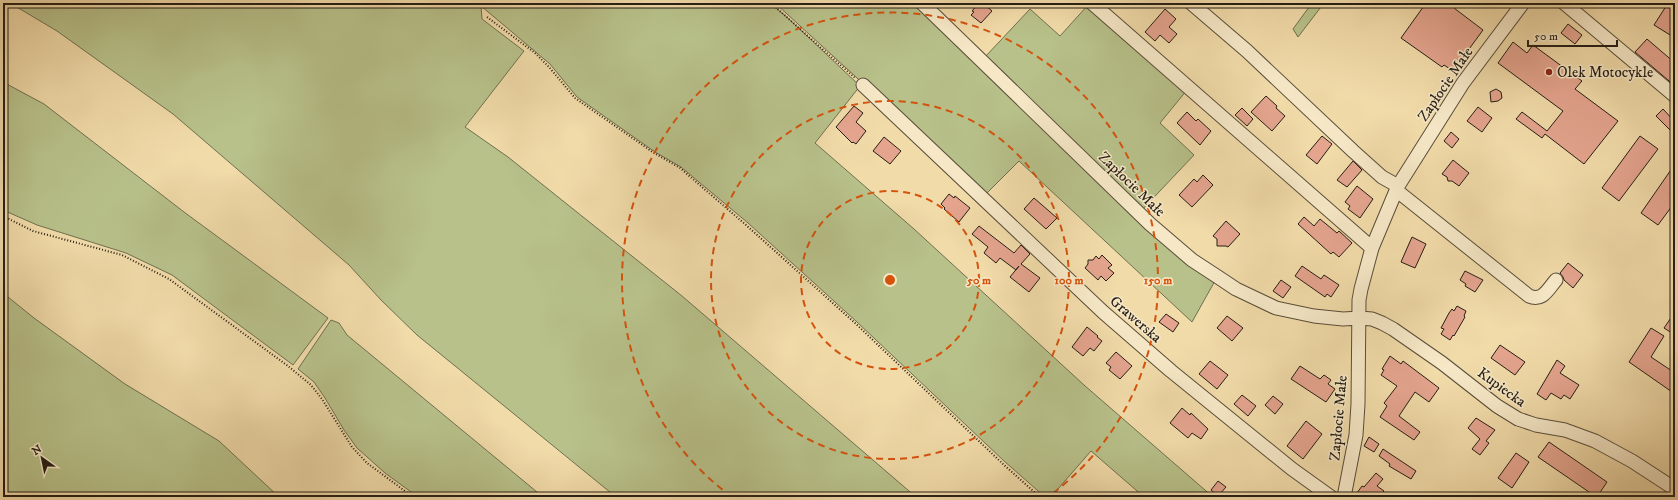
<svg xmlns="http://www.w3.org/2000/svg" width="1678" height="500" font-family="'IM FELL DW Pica',serif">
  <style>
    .green { fill: #b8c18a; stroke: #6f7050 }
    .building { fill: #e4a48e; stroke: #261e15 }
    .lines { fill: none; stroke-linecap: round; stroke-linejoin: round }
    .minor-casing { stroke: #594d3a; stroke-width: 15 }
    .path { stroke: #261e15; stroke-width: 2; stroke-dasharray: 1 2; stroke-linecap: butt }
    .minor { stroke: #f6e8c7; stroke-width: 13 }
    .ring { fill: none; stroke: #d5530d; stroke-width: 2; stroke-dasharray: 7 5 }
    .poi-dot { fill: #8f2418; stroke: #f6e8c7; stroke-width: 1.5 }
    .labels { text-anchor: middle; stroke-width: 3; stroke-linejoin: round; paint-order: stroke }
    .poi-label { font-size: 15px; fill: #261e15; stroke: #f6e8c7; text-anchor: start }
    .street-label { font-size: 15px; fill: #261e15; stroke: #f6e8c7 }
    .centre { fill: #d5530d; stroke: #f6e8c7; stroke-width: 2 }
    .ring-label { font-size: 12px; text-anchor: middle; font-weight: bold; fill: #d5530d; stroke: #f6e8c7; stroke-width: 3; stroke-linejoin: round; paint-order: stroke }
  </style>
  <rect width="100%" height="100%" fill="#f1dba9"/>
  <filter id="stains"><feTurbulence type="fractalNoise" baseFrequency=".005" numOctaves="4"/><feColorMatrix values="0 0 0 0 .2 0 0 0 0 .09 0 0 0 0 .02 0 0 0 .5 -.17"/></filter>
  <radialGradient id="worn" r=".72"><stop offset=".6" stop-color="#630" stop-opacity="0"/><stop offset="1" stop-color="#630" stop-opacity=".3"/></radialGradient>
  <path class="green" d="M10,3H770L789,19L860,86L815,143L914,229L1084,385L1213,497H1144L1091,451L1051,497H1045L1004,461L857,322L748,223L681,167L655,152L577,97L550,64L481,6L482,19L524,51L465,127L508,157L682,296L916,497H616L417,335L381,300L349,265L173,114L57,31Z
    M775,3H918L1216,279L1192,322L1019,161L985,195Z
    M1312,3H1324L1298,37L1293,29Z
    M1088,5L1187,90L1160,123L1194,155L1141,211L985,57L1030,9L1060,36Z
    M3,82L44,104L184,212L328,318L293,365L172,275L126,253L37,225L3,210Z
    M3,293L34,318L125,384L219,441L279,497H3Z
    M331,320L339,323L347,335L543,497H418L385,473L357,448L344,430L325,398L314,382L298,369Z"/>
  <path class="building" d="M979,3H983L992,11L981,23L971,15L974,12L972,11Z
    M1426,3H1458L1454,8L1483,30L1453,71L1444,65L1442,67L1401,38Z
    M1668,3H1675V38L1654,25Z
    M1165,9L1176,19L1169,27L1177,34L1169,43L1160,35L1155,41L1145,32Z
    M1568,24L1582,35L1575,44L1561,33Z
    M1647,39L1675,63V86L1635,52Z
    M1513,42L1527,53L1533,45L1582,81L1575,89L1618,121L1584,164L1545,134L1542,138L1516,119L1522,112L1547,131L1563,111L1498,63Z
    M1496,89L1501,92L1502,98L1498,101L1491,102L1490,92Z
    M1266,96L1277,106L1276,108L1285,116L1272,131L1251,112Z
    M854,106L863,113L856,122L866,131L856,144L853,142L852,143L836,127Z
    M1478,107L1492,118L1482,132L1467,121Z
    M1242,108L1253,119L1247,126L1235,115Z
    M1663,109L1675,122V135L1656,116Z
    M1187,112L1196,121L1198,119L1211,131L1200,145L1177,123Z
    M1451,132L1459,139L1452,148L1444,141Z
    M1322,136L1332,144L1317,164L1306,155Z
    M1640,136L1658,149L1619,201L1602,188Z
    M884,137L901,151L890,164L873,151Z
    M1453,160L1469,173L1459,186L1452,181H1448L1447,177L1442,174Z
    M1353,161L1362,170L1347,187L1337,180Z
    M1675,164V202L1658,225L1641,213Z
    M1203,175L1213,185L1192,207L1179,195L1194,179L1197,182Z
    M1357,186L1373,199L1360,218L1348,209L1350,206L1345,202Z
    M949,194L954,198L955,196L970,208L959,222L944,209L945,208L941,204Z
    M1034,198L1057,218L1046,229L1024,209Z
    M1304,217L1314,226L1320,219L1337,233L1339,231L1352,243L1339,257L1333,252L1331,254L1298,224Z
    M1226,221L1240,234L1228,247L1226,246H1217V239L1213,236Z
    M979,226L1014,253L1021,245L1030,254L1021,264L1040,278L1029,292L1010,277L1019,266L1016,270L1000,258L996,263L984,253L988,247L972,234Z
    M1412,237L1426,244L1415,268L1401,262Z
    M1102,255L1112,265L1108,268L1114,273L1106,281L1101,276L1098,280L1085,268L1088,264V260H1093L1096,256L1099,259Z
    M1568,263L1583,275L1573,288L1564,280L1563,277L1560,273Z
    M1302,266L1321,279L1324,275L1339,285L1331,297L1327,294L1325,297L1295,276Z
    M1465,271L1483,280L1475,292L1465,286L1466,284L1460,280Z
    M1281,280L1291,287L1283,298L1273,291Z
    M1457,306L1466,311L1464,316L1465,317L1454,336L1453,335L1450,340L1441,334L1444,329L1441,328L1449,313L1452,309L1454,311Z
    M1675,312V335L1664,328Z
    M1166,314L1179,323L1173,332L1159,322Z
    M1227,316L1243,328L1232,341L1217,328Z
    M1087,327L1098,336L1097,337L1102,341L1094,351L1090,348L1083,356L1072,347Z
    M1651,328L1664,336L1651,357L1675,373V394L1629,362Z
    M1500,345L1525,362L1515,375L1491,358Z
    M1116,352L1132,366L1120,379L1109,370L1111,367L1106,363Z
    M1390,356L1401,364L1403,361L1439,388L1429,402L1415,392L1399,416L1420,432L1414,440L1380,417L1387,406L1384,403L1397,386L1381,375L1384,370L1382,369Z
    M1557,360L1565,366L1560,373L1579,385L1570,399L1564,395L1561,399L1551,393L1546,400L1537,394Z
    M1210,361L1228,375L1217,389L1199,374Z
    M1300,366L1320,379L1324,375L1331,380L1328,384L1335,389L1326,402L1291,379Z
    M1242,395L1256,406L1248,416L1234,404Z
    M1273,396L1283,404L1275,414L1265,405Z
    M1182,408L1190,415L1191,413L1208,429L1201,439L1192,433L1188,438L1170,423Z
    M1476,418L1495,430L1486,441L1489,443L1480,455L1472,449L1480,439L1468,428Z
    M1306,421L1322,434L1303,459L1287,446Z
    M1369,437L1379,444L1374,452L1364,446Z
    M1549,442L1607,482L1597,497H1586L1589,492L1538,457Z
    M1383,449L1416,471L1411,479L1389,466L1390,464L1379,456Z
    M1516,453L1529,462L1512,488L1498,478Z
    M1376,473L1383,479L1377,486L1384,491L1380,497H1354L1362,486L1364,487Z
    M1218,481L1226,487L1218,496L1211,490Z"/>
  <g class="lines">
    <g class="minor-casing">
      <path id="minor" d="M922,3L1150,224L1192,260L1218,277L1236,289L1276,308L1314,316L1343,319L1360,318L1372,319L1382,323L1393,329L1442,363L1497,406L1518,419L1536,425L1565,430L1595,441L1632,461L1675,489
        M1092,3L1372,248
        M1191,3L1247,51L1353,151L1382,177L1398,186
        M1564,3L1675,96
        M863,85L1103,312L1171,371L1292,469L1331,497
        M1396,190L1529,296C1543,302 1548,289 1556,280
        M1344,497L1356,435L1358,404L1359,300L1361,289L1372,248L1398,186L1463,83L1523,3"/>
    </g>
    <path class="path" d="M771,3L855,78
      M487,17L535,53L549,67L575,98L654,153L680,168L746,225L855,323L1003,464L1040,497
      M3,216L33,231L122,255L169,279L288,366L311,385L322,399L352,447L367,463L413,497"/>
    <use href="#minor" class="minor"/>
  </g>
  <g class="ring">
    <circle cx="890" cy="280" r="89"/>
    <circle cx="890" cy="280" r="179"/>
    <path d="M732 497A268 268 0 1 1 1048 497"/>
  </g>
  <circle class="poi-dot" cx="1549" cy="72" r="4"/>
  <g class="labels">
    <g class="poi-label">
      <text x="1557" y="77">Olek Motocykle</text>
    </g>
    <g class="street-label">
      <text transform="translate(1445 84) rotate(-56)" y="5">Zapłocie Małe</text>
      <text transform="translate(1132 184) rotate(44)" y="5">Zapłocie Małe</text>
      <text transform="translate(1136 319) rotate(41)" y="5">Grawerska</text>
      <text transform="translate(1502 387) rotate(36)" y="5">Kupiecka</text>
      <text transform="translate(1338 418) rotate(-85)" y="5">Zapłocie Małe</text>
    </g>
  </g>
  <circle cx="890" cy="280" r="6" class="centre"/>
  <g class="ring-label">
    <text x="979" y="284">50 m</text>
    <text x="1069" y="284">100 m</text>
    <text x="1158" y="284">150 m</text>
  </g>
  <rect width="1678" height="500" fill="none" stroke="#f1dba9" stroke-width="16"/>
  <rect x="4" y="4" width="1670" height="492" fill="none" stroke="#261e15" stroke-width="2"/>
  <rect x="8" y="8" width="1662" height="484" fill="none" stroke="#261e15"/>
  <g transform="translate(42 458) rotate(327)" stroke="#f6e8c7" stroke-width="3" paint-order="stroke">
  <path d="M0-3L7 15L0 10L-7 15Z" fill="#261e15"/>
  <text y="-6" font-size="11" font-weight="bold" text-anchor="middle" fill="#261e15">N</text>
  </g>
  <path d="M1528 40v6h89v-6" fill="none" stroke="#261e15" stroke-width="2"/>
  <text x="1534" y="40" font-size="12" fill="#261e15" stroke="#f6e8c7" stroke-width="3" paint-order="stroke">50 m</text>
  <rect width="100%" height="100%" filter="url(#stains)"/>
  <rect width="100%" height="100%" fill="url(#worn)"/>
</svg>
